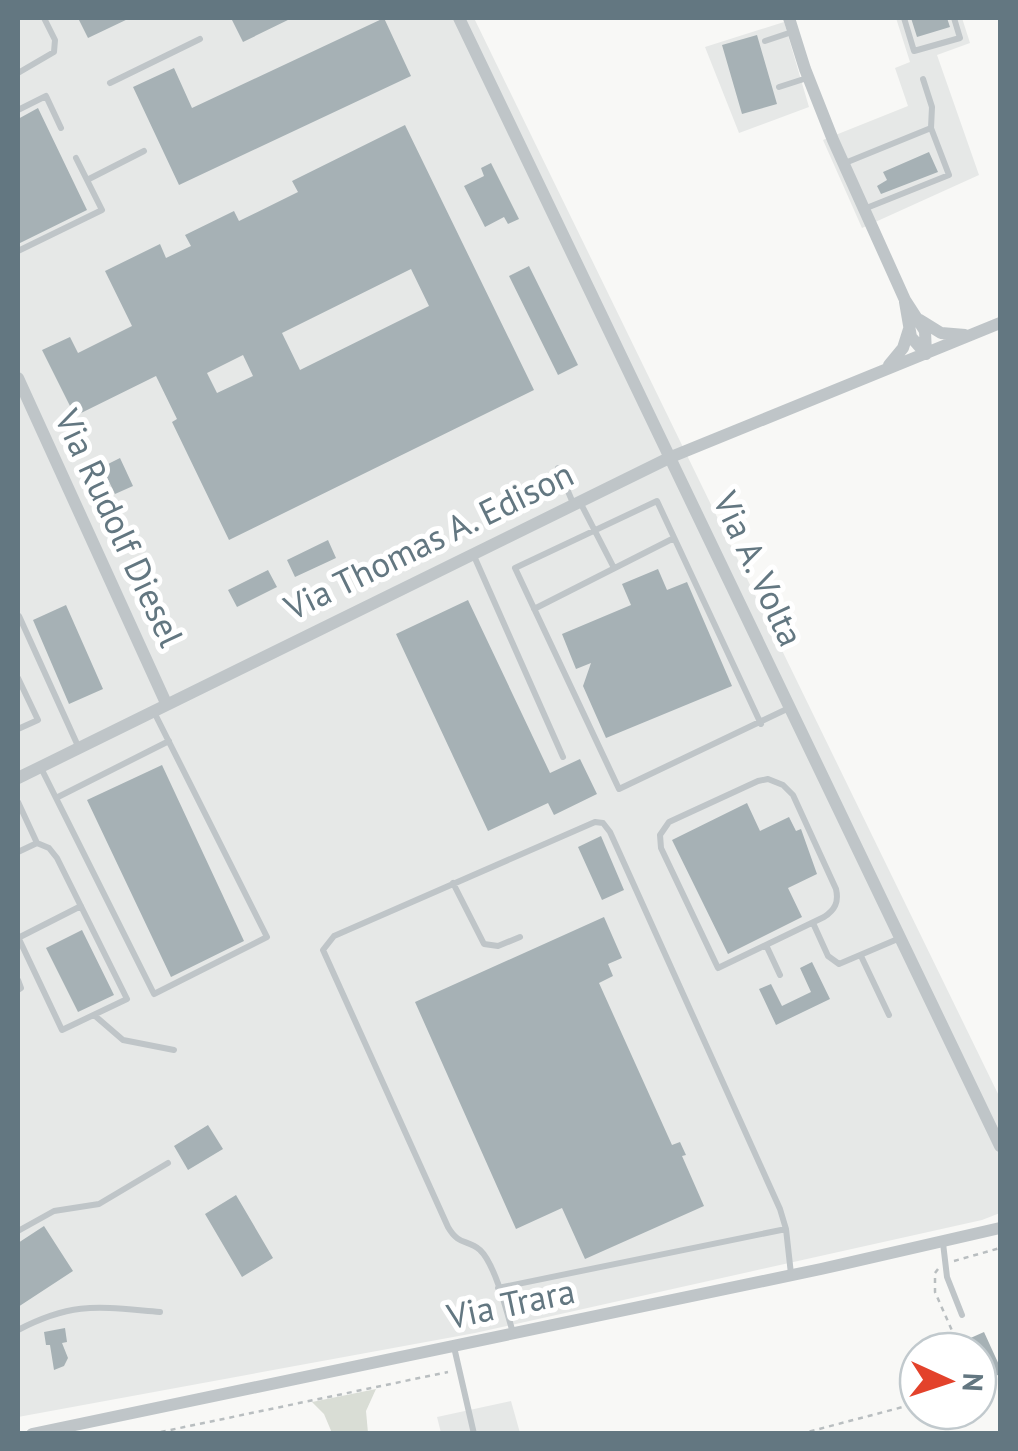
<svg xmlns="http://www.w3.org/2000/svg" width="1018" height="1451" font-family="'PT Sans',sans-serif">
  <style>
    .built { fill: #e6e8e7 }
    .green { fill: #d9ddd5 }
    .building { fill: #a6b1b5; fill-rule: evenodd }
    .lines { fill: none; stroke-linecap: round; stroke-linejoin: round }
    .path { stroke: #b9bec0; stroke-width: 2.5; stroke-dasharray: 5 5; stroke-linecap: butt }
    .service { stroke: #bfc5c8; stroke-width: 6 }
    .minor { stroke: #bfc5c8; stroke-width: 12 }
    .labels { text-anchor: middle; stroke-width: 10; stroke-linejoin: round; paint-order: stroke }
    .street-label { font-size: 35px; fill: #637781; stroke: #fff }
  </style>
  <rect width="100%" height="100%" fill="#f8f8f6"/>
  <path class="built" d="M18,18H474L1000,1098V1213L982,1220L475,1333L18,1417Z
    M896,18H962L970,43L937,55L979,175L862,228L823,140L908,106L895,68L910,62Z
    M784,22L809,107L739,133L705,47Z
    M511,1401L520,1433H441L437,1417Z"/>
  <path class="green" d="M376,1389L366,1411L368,1433H332L324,1414L312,1402Z"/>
  <path class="building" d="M78,18H130L88,38Z
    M231,18H292L243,42Z
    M384,18L411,76L179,185L133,87L174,68L192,108Z
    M911,18H947L950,27L917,37Z
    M757,35L777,104L742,114L722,45Z
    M38,108L87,210L18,244V119Z
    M405,125L534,390L229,540L172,422L177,419L156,376L75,416L42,350L70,337L78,353L132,326L105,271L160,244L166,258L191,246L185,235L234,211L239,221L298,192L292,181ZM411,269L429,306L300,370L282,333ZM243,355L253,376L217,393L207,373Z
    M929,152L938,172L881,194L877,186L887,180L883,172Z
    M491,163L519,219L508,224L504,217L485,227L464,186L484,176L481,168Z
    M529,266L578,365L558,375L509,276Z
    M120,458L133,486L115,494L102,467Z
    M328,540L336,558L295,577L287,560Z
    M658,569L667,590L687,582L732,686L606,738L583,686L591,663L576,669L562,634L631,605L622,584Z
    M268,570L277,587L237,607L228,590Z
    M468,600L550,773L580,759L597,794L554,815L548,803L488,831L396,634Z
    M66,605L103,689L69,704L33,620Z
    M162,765L244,941L171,977L87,800Z
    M747,803L760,831L789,817L796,831L801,829L817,874L788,888L802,917L728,954L672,840Z
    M601,836L624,890L602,900L578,847Z
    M604,917L622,958L608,964L613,976L599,983L672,1145L680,1142L686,1155L682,1156L704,1206L585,1259L562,1208L516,1229L415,1002Z
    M82,930L114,995L78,1012L46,948Z
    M812,962L830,999L776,1025L759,989L771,984L782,1006L811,992L800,968Z
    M208,1125L223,1149L188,1170L174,1146Z
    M236,1195L273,1258L242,1277L205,1214Z
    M44,1226L73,1271L18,1307V1243Z
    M65,1328L67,1342L62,1343L68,1358L64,1366L54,1370L50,1345H46L44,1332Z
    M984,1332L1000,1367L998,1368L1000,1374L985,1381L978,1365V1351H971L966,1340Z"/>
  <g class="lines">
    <path class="path" d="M954,1261L1000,1248
      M938,1269L935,1273V1292L961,1351
      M151,1434L448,1372
      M800,1434L918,1403"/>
    <path class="service" d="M904,18L914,51L960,38L954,18
      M765,41L792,32
      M18,73L54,52L55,40L44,18
      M923,79L932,107L931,128
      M110,83L200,39
      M779,87L807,78
      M18,110L46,96L61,128
      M845,163L931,128L949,175L864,209
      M87,180L144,151
      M18,251L102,210L76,158
      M558,468L573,503
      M580,502L614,568
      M474,556L563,757
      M534,609L674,538
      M19,616L78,746
      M18,678L38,720L18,729
      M761,724L657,501L515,568L619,789L789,708
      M41,768L154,994L267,937L153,710
      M768,779L783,785L793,795L836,889C839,902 835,910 824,917L718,968L661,848L660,835L669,822L758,781Z
      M56,798L169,741
      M18,802L37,843L49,848L57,858L127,999L62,1030L18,937
      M18,852L37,843
      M453,883L484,944L498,946L520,937
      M813,923L828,956L839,964L900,938
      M18,938L81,906
      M766,945L780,975
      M861,956L889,1015
      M18,980L21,988L18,990
      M94,1015L123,1040L174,1050
      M18,1231L54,1211L99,1204L168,1163
      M943,1243L947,1277L962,1315
      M498,1288L786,1229
      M18,1330C74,1301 99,1307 160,1312
      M513,1333C507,1312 495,1264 480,1250C467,1239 459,1246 448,1227L323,950L334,936L595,822L603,823L610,832L780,1209L786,1229L791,1274
      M454,1347L474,1434"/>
    <path class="minor" d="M459,18L1000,1146
      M789,18L805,69L833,140L905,300L925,331L926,354
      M905,302L911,337L926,354
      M920,320L941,333L965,335
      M889,365L903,348L909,329
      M18,378L166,703
      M18,778L671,457L1000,323
      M32,1434L821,1269L1000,1228"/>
  </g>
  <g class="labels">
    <g class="street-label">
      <text transform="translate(119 528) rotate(65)" y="12">Via Rudolf Diesel</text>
      <text transform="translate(429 541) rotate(-26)" y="12">Via Thomas A. Edison</text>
      <text transform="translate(758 569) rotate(65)" y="12">Via A. Volta</text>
      <text transform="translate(511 1304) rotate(-12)" y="12">Via Trara</text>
    </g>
  </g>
  <rect width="1018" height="1451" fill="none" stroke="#637781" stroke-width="40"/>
  <g transform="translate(948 1381) rotate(93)"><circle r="48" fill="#ffffff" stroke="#c1c9cd" stroke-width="2.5"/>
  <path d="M0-8L18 38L0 25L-18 38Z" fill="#e3422b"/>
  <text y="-15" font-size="28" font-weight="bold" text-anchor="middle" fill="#637781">N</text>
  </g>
</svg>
